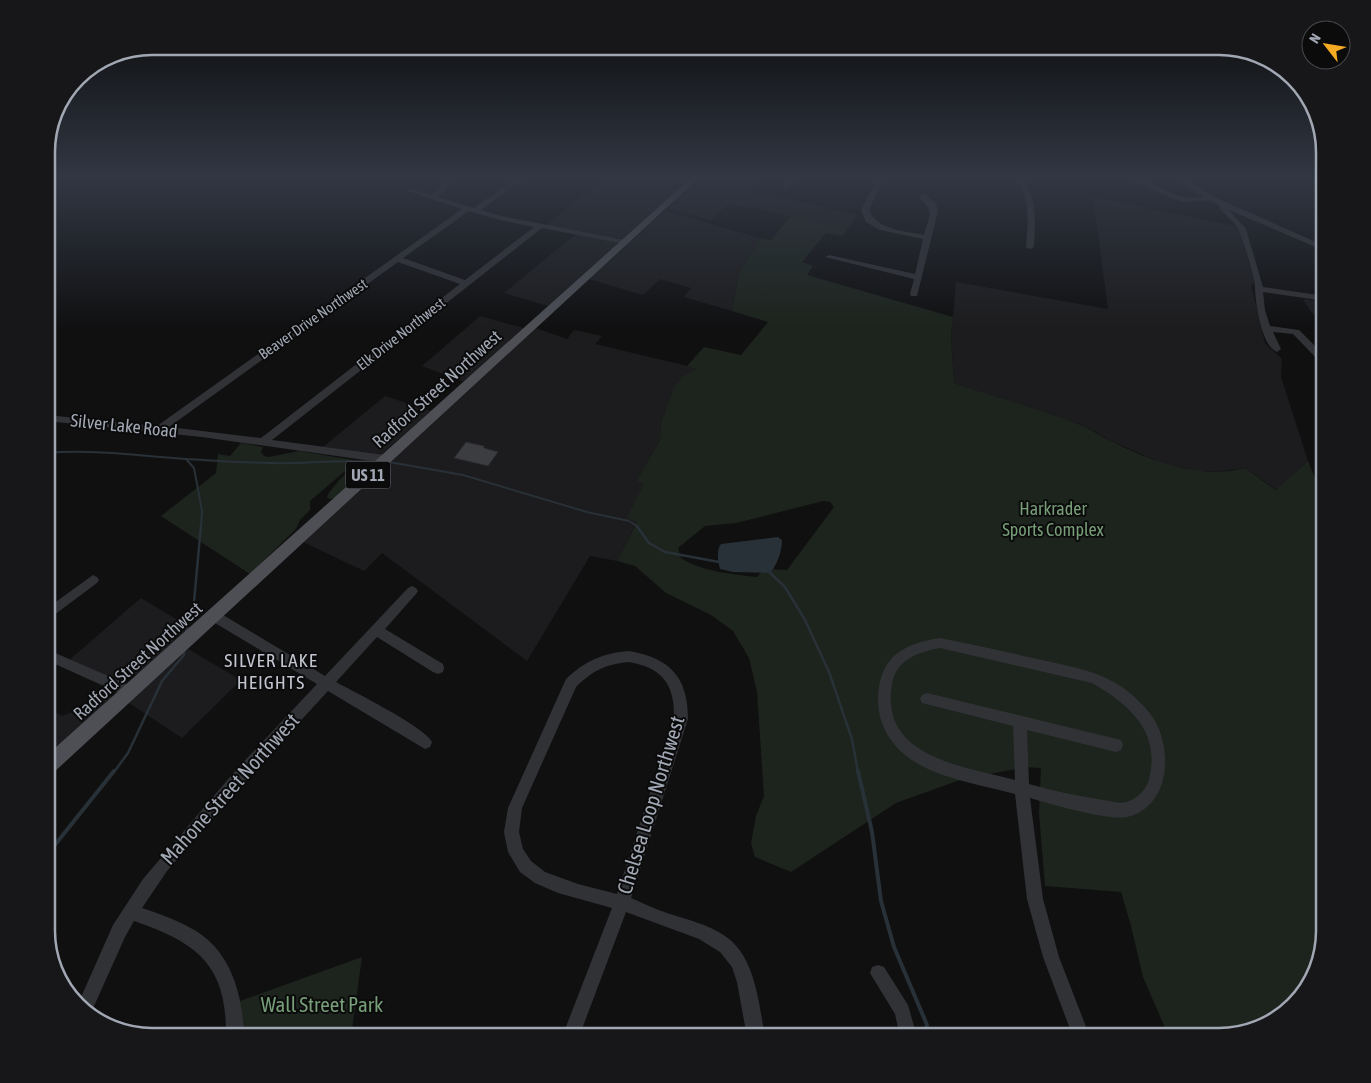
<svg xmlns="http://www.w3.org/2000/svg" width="1371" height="1083" font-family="'Asap Condensed',sans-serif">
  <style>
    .built { fill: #1c1c1e }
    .green { fill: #1c241d; fill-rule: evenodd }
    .water { fill: #283137 }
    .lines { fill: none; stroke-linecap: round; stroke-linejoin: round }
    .stream-far2 { stroke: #283137; stroke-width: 2 }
    .stream-far1 { stroke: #283137; stroke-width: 2.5 }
    .stream { stroke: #283137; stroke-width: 4 }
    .building { fill: #3c3d41; stroke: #2a2a2d }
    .minor { fill: #313236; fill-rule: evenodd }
    .major { fill: #4d4f55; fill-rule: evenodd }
    .labels { text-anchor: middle; stroke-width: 4; stroke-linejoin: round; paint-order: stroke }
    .far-street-label { font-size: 15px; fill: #a1a7b3; stroke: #0b0b0c }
    .shield { fill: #0b0b0c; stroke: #747881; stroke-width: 1 }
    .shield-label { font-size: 16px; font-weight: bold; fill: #a1a7b3 }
    .street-label { font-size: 18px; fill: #a1a7b3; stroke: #0b0b0c }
    .park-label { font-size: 18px; fill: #779e78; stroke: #0b0b0c }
    .neighbourhood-label { font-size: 19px; letter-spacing: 1px; fill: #c2c5cf; stroke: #0b0b0c }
    .near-street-label { font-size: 21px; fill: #a1a7b3; stroke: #0b0b0c }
    .near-park-label { font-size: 21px; fill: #779e78; stroke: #0b0b0c }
    .rim { fill: none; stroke: #a1a7b3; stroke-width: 2.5 }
  </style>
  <rect width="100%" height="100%" fill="#101011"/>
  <path class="built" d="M606,177H691L548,306L504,293L578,232L545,226Z
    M701,177H758L750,190L857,215L847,230L757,208L751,209L728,204L711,220L669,209V207Z
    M1093,197L1235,226L1240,232L1254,280V283L1251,285L1265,343L1282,359L1281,377L1308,461L1277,490L1245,468L1223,471H1198L1164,464L1111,441L1085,426L954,383L951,337L956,282L1108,309Z
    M665,211L760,238L739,274L732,311L684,297L691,288L660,279L643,295L589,279Z
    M1303,299L1325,302V327L1309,309Z
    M480,316L524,328L464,382L422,366Z
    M536,328L567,339L574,330L602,336L595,344L696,368L661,424L660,440L636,481L645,483L626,518L637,521L617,561L590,556L527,661L382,553L364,571L303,542Z
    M385,396L431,411L382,454L323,447Z
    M141,598L191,628L144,671L131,676L119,679L109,678L69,660Z
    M188,649L241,680L182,738L129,703Z
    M118,694L46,759V706L62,716Z"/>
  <path class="green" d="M791,216L847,230L842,236L826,233L802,262L813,266L807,275L953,317L951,337L954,383C996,397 1039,409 1081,425C1090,428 1098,435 1107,439C1149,460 1197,480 1245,468L1276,490L1308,461L1317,483L1325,494V931L1319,965L1299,1000L1265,1026L1219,1037H1169L1143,977L1131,926L1121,892L1045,886L1039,813L1041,768L1025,767L960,780L896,803L791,872L755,857L751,843L756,816L764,796L757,692L749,658L733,631L711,615L666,593L635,566L617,561L637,522L626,518L644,484L636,481L660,440L661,424L674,387L684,376L696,369L687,366L704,347L741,355L768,322L732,311L739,274L760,238L771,240ZM823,501L830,502L834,507L787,570L764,569L757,577C732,574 703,572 681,558L678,548L705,526L736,523Z
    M241,443L263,447L261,452L264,456L269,457L299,451L353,460L345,471L310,501V510L300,520L296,529L250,574L161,516L216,473L218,454L230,456Z
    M366,460H373L371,466L335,498L329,499L327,497C331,487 355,462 366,460Z
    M362,957L351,1037H240V1001Z"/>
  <path class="water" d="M778,537L782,540C782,551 777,565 770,573L733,572L720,569C718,561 716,551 721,544Z"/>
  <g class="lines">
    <path class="stream-far2" d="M46,453C93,449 139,456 186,459C222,461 260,464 296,463C323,462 349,460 376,462
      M186,459L194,468L202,511L201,526
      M389,462L463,475L587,512L629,521L637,526"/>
    <path class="stream-far1" d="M636,525L649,543L665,552L719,562
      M768,571L785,587L805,620L829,672L852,739L858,772
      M186,632L194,602L201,525
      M114,772L128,753L162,681L184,655V650"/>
    <path class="stream" d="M858,771L872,832L881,901L894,947L927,1025L925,1032L927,1037
      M46,856L114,771"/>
  </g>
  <path class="building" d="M466,442L484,446V448L498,452L488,466L454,458Z"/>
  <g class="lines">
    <path class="minor" d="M451,177H458L438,197L474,208L518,177H525L481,210L501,216L624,240L628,242L624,244L542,228L272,440L386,455L391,459L390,462L386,463L202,437L46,421V415L157,426L462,209L408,191L412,189L431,195ZM469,211L500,220L534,227L465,280L403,258ZM398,262L460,284L261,438L169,427Z
      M792,177H798L787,188H783V186Z
      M878,177H884L869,210C877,230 905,231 924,235C930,212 935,214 918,196L925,194L936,204L938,211L917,296H911L910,294L914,279L825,257L829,255L915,274L923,239L880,230L866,222L861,210Z
      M1015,177H1021C1038,198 1035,221 1034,247L1030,249L1026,247C1028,221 1031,199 1015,177Z
      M1126,177C1144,175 1159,190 1176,195C1185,198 1195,198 1204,197L1172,177H1179L1221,200L1325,246V251L1229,210L1246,229L1263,287L1325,296V301L1263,292L1265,310L1270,326L1299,330L1325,356V365L1322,364L1293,334L1273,332L1281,349L1277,352C1261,346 1255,301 1255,286C1255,279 1242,236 1238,229C1234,222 1226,215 1220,209V206L1210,200L1185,202L1173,199Z
      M93,575L97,577L99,580L97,583L46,621V609Z
      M412,586L416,588L418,591L416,594L385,629L443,664L444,668L443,672L438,674L433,672L377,637L336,682C354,692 425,727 432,742L430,747L425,749L328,691L246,780L167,871L142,908C160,914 180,921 196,931C232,953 243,997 244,1037H226C227,965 198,943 134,921L125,937L90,1015L83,1011L78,1004L113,925L143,879L236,770L317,684L210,620L208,616L210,612L214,611L218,612L325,676L408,588Z
      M940,638C971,644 1002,651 1033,658C1066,666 1097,669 1125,689C1136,698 1146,707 1154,719C1173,751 1170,807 1127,817C1109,821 1050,804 1030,798L1043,899L1059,957L1090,1037H1073L1043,957L1027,899L1015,794C969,781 898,775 881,720C877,707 877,691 881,678C889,650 914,642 940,638ZM940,648L1092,683C1130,705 1161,732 1149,779C1147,789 1136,800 1126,802C1118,804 1111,801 1103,800C1078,796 1054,791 1029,784L1027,730L1116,752L1121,750L1123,745L1121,740L927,693L922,695L920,699L922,703L1013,726L1015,780C964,766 879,758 892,684C896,660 918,652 940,648Z
      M46,649L136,688L138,692L136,696L131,698L126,696L46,660Z
      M629,651C670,658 688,677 688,719L631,898C643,903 655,909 667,913C694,922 727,928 743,955C757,979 760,1009 765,1037H747L737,982L732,967L720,952L699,939L626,912L579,1037H562L612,908L558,893L535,883L520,872L508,852L504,832L508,808L566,679C585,661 603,653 629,651ZM629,662C663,668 675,685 674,719L617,894L578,884L545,872L531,861L523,849L519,832L522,808L576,687C592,671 606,664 629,662Z
      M878,965L884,967L908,1005L917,1037H900L895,1014L870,973L872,967Z"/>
    <path class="major" d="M692,177H700L52,774L46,776V756Z
      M1311,177H1321L1325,179V185Z"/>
  </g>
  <linearGradient id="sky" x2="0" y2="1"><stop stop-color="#090909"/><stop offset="0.54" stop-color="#313743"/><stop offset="1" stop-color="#313743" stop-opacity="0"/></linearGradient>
  <rect width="1371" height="328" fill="url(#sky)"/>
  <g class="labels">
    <g class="far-street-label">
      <text transform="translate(313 319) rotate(-35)" y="5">Beaver Drive Northwest</text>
      <text transform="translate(401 334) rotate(-38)" y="5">Elk Drive Northwest</text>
    </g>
    <rect class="shield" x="345.5" y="461.5" width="45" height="27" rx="4"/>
    <g class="shield-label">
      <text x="368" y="481">US 11</text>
    </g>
    <g class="street-label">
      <text transform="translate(437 389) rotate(-42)" y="6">Radford Street Northwest</text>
      <text transform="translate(124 426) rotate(6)" y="6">Silver Lake Road</text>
      <text transform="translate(138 661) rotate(-42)" y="6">Radford Street Northwest</text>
    </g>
    <g class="park-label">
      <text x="1053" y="515">Harkrader<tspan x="1053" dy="21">Sports Complex</tspan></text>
    </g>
    <g class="neighbourhood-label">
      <text x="271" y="667">SILVER LAKE<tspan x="271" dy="22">HEIGHTS</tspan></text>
    </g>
    <g class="near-street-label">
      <text transform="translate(230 789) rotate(-48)" y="7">Mahone Street Northwest</text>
      <text transform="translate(651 805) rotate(-73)" y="7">Chelsea Loop Northwest</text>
    </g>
    <g class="near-park-label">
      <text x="322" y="1012">Wall Street Park</text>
    </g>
  </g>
  <path d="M0 0H1371V1083H0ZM152 55H1219A97 97 0 0 1 1316 152V931A97 97 0 0 1 1219 1028H152A97 97 0 0 1 55 931V152A97 97 0 0 1 152 55Z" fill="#171719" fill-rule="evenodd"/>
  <path class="rim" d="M152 55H1219A97 97 0 0 1 1316 152V931A97 97 0 0 1 1219 1028H152A97 97 0 0 1 55 931V152A97 97 0 0 1 152 55Z"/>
  <g transform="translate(1326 45) rotate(301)"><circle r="24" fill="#0b0b0c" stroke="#47494f"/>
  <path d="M0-4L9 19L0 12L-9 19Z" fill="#f5aa24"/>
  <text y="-8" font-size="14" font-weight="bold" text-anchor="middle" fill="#a1a7b3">N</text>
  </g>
</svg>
